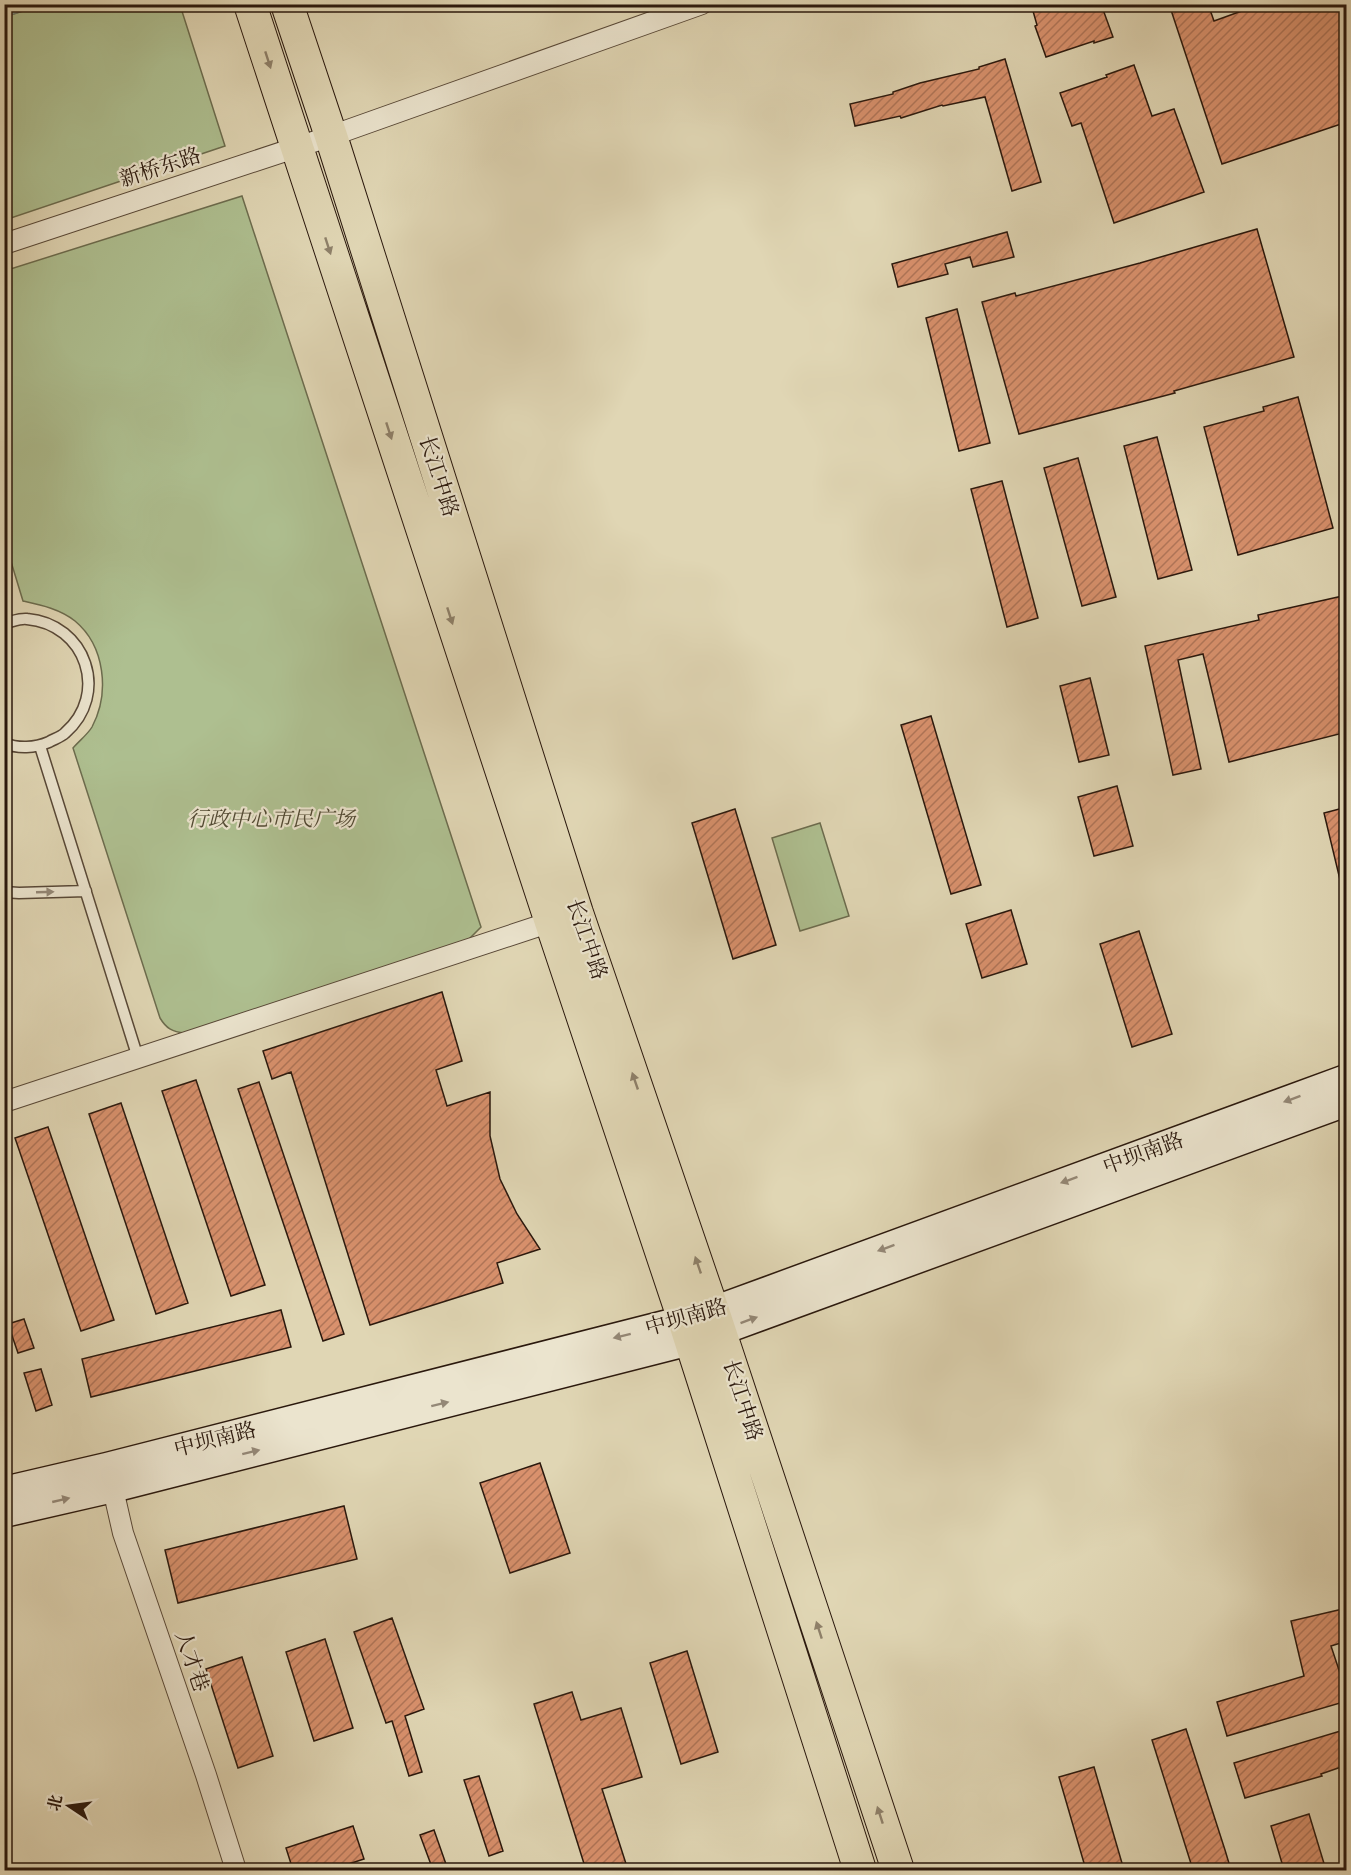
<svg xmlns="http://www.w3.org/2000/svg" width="1351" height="1875" font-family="'Libre Bodoni','Noto Serif SC',serif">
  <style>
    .park { fill: #aebf90; stroke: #6c6c4e; stroke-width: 1.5 }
    .water { fill: url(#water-rules); stroke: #6a796e; stroke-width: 1.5 }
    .building { fill: url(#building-hatch); stroke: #2a180d; stroke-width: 1.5 }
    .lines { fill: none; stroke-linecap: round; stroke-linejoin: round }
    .service-casing { stroke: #584837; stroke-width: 13 }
    .minor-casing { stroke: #584837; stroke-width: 22 }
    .secondary-casing { stroke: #2a180d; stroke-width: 31 }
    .primary-casing { stroke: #2a180d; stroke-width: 34 }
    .service { stroke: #ebe4ce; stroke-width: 10 }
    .minor { stroke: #ebe4ce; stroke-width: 20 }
    .secondary { stroke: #ebe4ce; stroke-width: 28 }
    .primary { stroke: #e0d6b4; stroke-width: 32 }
    .oneway { fill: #8e8069 }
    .oneway2 { fill: #948877 }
    .labels { text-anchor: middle; stroke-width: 4.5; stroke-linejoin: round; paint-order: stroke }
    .street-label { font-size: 21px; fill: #2a180d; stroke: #ebe4ce }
    .park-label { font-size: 21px; font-style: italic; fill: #524a34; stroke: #ebe4ce }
  </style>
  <defs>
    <pattern id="water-rules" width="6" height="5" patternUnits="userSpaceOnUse" patternTransform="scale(1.5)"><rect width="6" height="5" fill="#94b9af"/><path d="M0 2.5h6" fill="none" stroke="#809e95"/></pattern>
    <pattern id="building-hatch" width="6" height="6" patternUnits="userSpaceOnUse" patternTransform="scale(1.5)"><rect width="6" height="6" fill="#d9916d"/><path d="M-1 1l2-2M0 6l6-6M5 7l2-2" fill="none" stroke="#b07558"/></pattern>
  </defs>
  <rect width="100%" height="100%" fill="#e0d6b4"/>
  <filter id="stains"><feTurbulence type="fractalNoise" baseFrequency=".00333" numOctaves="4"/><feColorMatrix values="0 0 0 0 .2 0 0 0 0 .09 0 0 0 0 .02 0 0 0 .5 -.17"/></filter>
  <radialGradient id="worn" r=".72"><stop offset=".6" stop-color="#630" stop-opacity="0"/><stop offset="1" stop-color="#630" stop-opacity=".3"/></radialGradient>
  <path class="park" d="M41,5H180L225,146L5,220L4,17Z
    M242,196L481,927L468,940L185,1033C172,1032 166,1028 160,1018L73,748C79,741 88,734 92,727C110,693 105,646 75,621C60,609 41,605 23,601L5,542L4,271Z
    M820,823L849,916L800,931L772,838Z"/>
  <path class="water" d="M5,4H41V5L5,17Z"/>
  <path class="building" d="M1031,4H1101L1113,37L1094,43V41L1046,57L1035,26L1037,25Z
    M1169,4H1208L1214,21L1261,4H1338L1347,30V122L1222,164Z
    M1005,59L1041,182L1012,191L985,97L943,106L942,105L901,118L900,116L855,126L850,104L893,94V92L920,83L979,69V67Z
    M1134,65L1152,116L1174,109L1204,192L1114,223L1081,123L1072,126L1060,93L1107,77L1106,75Z
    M1257,229L1294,357L1174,391L1175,393L1019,434L982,302L1015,293L1016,296L1140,263Z
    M1007,232L1014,257L973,267L970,257L945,264L948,274L898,287L892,264Z
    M957,309L990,443L959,451L926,318Z
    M1298,397L1333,528L1238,555L1204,427L1264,411L1263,407Z
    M1157,437L1192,570L1158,579L1124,446Z
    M1078,458L1116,597L1082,606L1044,468Z
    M1002,481L1038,618L1007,627L971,489Z
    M1347,595V732L1229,762L1203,654L1178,660L1201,769L1173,775L1145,646L1259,620L1258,615Z
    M1090,678L1109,755L1079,762L1060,686Z
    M931,716L981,885L951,894L901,725Z
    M1117,786L1133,846L1094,856L1078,797Z
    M1347,807V883L1341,884L1324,813Z
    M735,809L776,945L733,959L692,823Z
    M1011,910L1027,964L982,978L966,924Z
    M1139,931L1172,1034L1132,1047L1100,944Z
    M442,992L462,1061L436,1070L447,1106L490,1092V1136L500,1179L517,1214L540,1249L497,1263L503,1283L370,1325L291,1072L272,1079L263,1051Z
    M196,1080L265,1285L231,1296L162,1091Z
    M259,1082L344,1334L323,1341L238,1089Z
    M121,1103L188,1303L156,1314L89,1114Z
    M48,1127L114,1320L81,1331L15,1138Z
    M281,1310L291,1347L91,1397L82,1359Z
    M24,1319L34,1348L18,1353L8,1324Z
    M41,1369L52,1405L36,1411L24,1373Z
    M540,1463L570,1553L510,1573L480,1483Z
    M344,1506L357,1559L178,1603L165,1550Z
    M1347,1608V1641L1331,1646L1347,1694V1701L1227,1736L1217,1702L1304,1676L1291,1621Z
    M392,1618L424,1709L405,1716L422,1772L409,1776L392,1721L386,1723L354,1632Z
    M325,1639L353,1728L314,1741L286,1652Z
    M687,1651L718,1752L681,1764L650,1663Z
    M242,1657L273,1756L238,1768L206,1669Z
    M572,1692L581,1720L621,1708L642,1777L602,1789L628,1870H586L534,1704Z
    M1186,1729L1225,1850L1231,1870H1193L1152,1740Z
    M1347,1729V1765L1321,1774L1322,1776L1245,1798L1234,1763Z
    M1094,1767L1124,1870H1086L1059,1777Z
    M479,1776L503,1851L489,1856L464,1780Z
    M1309,1814L1326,1870H1284L1271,1826Z
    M353,1826L364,1859L330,1870H293L286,1848Z
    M434,1830L447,1867L438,1870H433L420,1835Z"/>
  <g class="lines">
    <g class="service-casing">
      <path id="service" d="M4,623C11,622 20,618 27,619C86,624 110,694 65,733C61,737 54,739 49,742C35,748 18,749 4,743
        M40,746L138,1058
        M4,892L19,893L86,891"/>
    </g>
    <g class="minor-casing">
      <path id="minor" d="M4,244L331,136L702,4
        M4,1102L560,919
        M110,1476L123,1533L206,1775L236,1870"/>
    </g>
    <g class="secondary-casing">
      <path id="secondary" d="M4,1491L107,1467L684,1320L713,1311L1346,1079
        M4,1513L113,1488L690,1341L720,1331L1346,1102"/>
    </g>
    <g class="primary-casing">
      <path id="primary" d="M250,4L551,922L684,1320L860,1870
        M287,4L331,136L577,913L713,1311L898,1870"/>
    </g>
    <use href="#service" class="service"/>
    <use href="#minor" class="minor"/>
    <use href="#secondary" class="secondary"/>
    <use href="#primary" class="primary"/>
  </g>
  <defs><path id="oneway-solid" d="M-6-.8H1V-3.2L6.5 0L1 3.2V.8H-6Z" transform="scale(1.5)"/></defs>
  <g class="oneway">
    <use href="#oneway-solid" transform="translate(268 60) rotate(72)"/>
    <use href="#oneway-solid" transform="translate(328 246) rotate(72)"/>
    <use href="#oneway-solid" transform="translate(389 431) rotate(72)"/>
    <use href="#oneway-solid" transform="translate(450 616) rotate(72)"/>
    <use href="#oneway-solid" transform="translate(635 1081) rotate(-109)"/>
    <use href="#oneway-solid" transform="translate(698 1265) rotate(-109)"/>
    <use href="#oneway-solid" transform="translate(819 1630) rotate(-108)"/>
    <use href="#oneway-solid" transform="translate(880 1815) rotate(-108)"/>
  </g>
  <g class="oneway2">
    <use href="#oneway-solid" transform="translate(45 892) rotate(-2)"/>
    <use href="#oneway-solid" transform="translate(1292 1099) rotate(160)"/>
    <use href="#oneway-solid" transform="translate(1069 1180) rotate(160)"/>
    <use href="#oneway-solid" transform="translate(886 1248) rotate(160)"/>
    <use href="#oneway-solid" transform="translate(749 1320) rotate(-20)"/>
    <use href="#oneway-solid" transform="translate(622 1336) rotate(166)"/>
    <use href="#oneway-solid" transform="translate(440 1404) rotate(-14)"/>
    <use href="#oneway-solid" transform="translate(251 1452) rotate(-14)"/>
    <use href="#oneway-solid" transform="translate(61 1500) rotate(-13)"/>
  </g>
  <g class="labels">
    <g class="street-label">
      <text transform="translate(160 167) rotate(-18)" y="7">新桥东路</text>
      <text transform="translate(439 476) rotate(72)" y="7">长江中路</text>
      <text transform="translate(587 939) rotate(71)" y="7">长江中路</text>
      <text transform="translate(1143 1153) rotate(-20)" y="7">中坝南路</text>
      <text transform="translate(686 1317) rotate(-16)" y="7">中坝南路</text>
      <text transform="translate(743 1400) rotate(72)" y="7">长江中路</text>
      <text transform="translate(215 1439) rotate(-14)" y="7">中坝南路</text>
      <text transform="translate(192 1661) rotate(71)" y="7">人才巷</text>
    </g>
    <g class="park-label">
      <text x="271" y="826">行政中心市民广场</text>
    </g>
  </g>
  <rect width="1351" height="1875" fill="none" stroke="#e0d6b4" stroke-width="24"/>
  <rect x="6" y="6" width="1339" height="1863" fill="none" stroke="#2a180d" stroke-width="3"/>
  <rect x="12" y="12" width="1327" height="1851" fill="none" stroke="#2a180d" stroke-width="1.5"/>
  <g transform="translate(69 1806) rotate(283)" stroke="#ebe4ce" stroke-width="4.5" paint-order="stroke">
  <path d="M0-4.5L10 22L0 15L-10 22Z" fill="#2a180d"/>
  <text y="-9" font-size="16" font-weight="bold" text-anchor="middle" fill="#2a180d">北</text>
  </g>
  <rect width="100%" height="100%" filter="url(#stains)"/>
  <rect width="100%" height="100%" fill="url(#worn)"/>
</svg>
